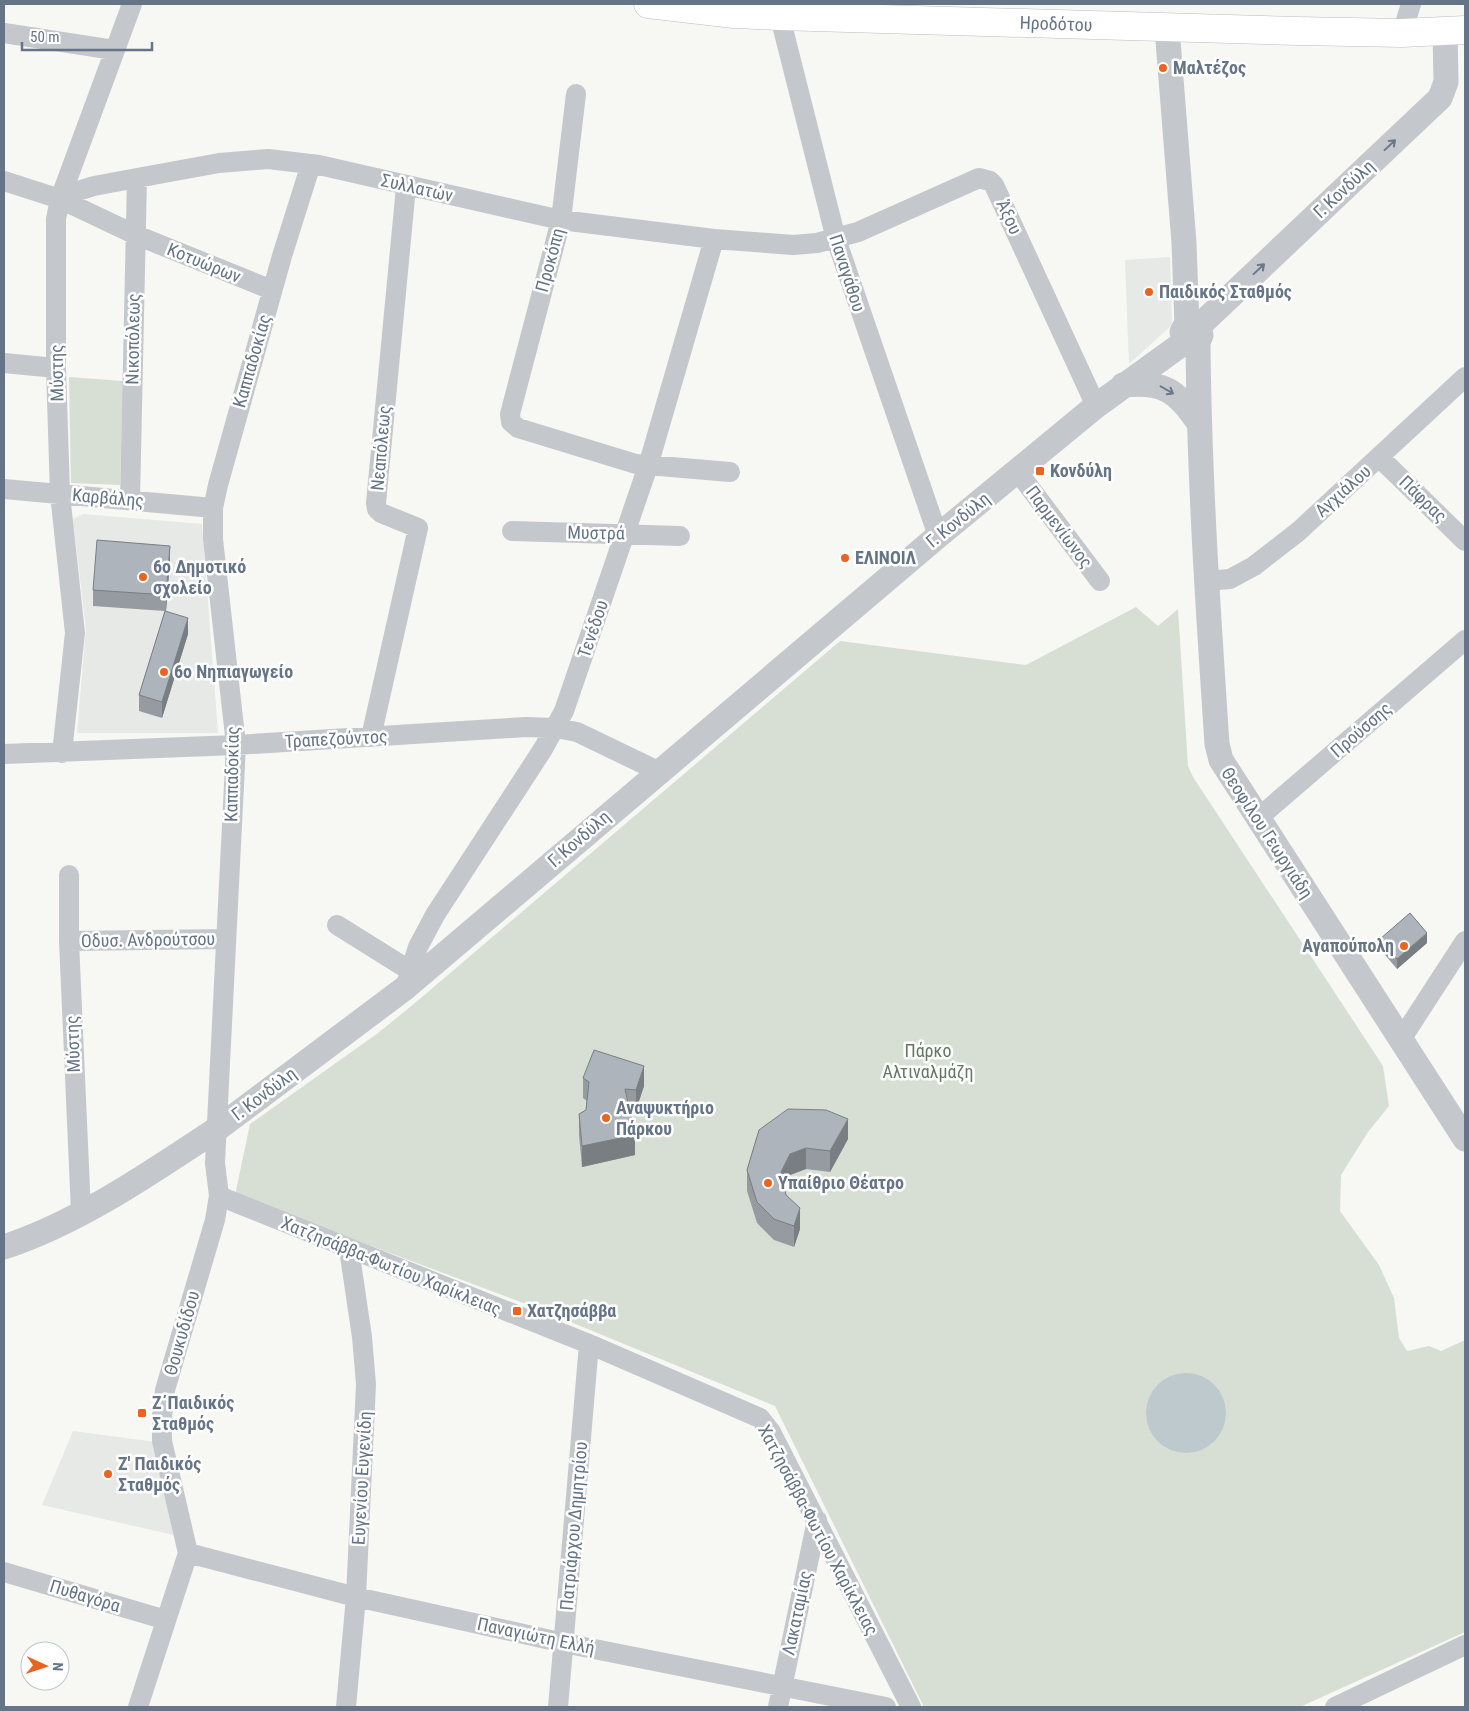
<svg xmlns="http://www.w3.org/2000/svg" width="1469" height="1711" font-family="'Roboto Condensed',sans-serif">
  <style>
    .built { fill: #e7e9e7 }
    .green { fill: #d7dfd5 }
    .water { fill: #bec9ce }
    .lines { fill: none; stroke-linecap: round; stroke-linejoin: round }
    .secondary-casing { stroke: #b9bdc2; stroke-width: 29 }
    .minor { stroke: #c4c7cb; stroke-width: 20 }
    .tertiary { stroke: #c4c7cb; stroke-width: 25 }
    .secondary { stroke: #fff; stroke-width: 28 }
    .wall { fill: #959ba1 }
    .shaded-wall { fill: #797e83 }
    .building { fill: #adb4bb; stroke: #797e83 }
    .oneway { stroke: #6a7889 }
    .poi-dot { fill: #eb631f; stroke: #fff; stroke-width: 2 }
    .labels { text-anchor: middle; stroke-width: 5; stroke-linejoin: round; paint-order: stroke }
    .street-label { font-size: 18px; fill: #657486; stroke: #fff }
    .poi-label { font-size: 18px; font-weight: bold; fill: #657486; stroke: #fff; text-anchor: start }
    .park-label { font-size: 18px; fill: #627860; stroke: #fff }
  </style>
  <rect width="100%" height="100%" fill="#f7f7f4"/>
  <path class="built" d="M1170,257L1172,325L1129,364L1125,260Z
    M83,514L202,524L218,733H77L86,629L73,519Z
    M73,1431L156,1442L174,1535L42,1505Z"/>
  <path class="green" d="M69,377L123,381L120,485L71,483Z
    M1136,607L1158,626L1178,609L1188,766L1193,777L1383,1066L1389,1106L1368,1132L1341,1175L1340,1211L1379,1265L1394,1298L1399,1338L1407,1351L1429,1346L1441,1351L1465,1340V1632L1300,1707H924L775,1406L534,1307L235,1195L250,1124L378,1033L415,1003L840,641L1026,665Z"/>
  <path class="water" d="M1146 1413a40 40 0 1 1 80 0a40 40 0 1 1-80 0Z"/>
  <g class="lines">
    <g class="secondary-casing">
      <path id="secondary" d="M648,4L734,14L779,16L1297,31L1402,33L1465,30"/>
    </g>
    <path class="minor" d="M777,5L836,239L938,536
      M4,33L114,50
      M1402,33L1411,4
      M576,94L561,220L510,414L511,422L518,428L636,464L730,472
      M4,181L60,199L136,235L272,290
      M60,199L68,194L94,186L137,178L219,163L268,159L319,165L561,220L714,239L793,245L817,243L858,232L979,178L990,181L994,185L1096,406
      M4,363L56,368
      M1380,458L1465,541
      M1018,472L1100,581
      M4,489L213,508
      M130,500L137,178
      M512,531L680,536
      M1206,581L1230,579L1254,566L1299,531L1465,377
      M371,737L418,528L381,513L377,509L376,503L406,187
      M62,753L75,633L60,494L56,368V219L60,199L132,4
      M4,754L236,745L526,727L556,728L577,732L658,771
      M1257,819L1465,640
      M69,875V941L81,1212
      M337,925L409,970
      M69,941L226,939
      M405,988L418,947L435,915L543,749L564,711L648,466L714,239
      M1402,1038L1465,941
      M219,1196L589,1344L760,1418L771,1432L911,1707
      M188,1553L356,1597L564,1643L886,1707
      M4,1572L166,1620
      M138,1707L188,1553L162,1441V1416L165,1390L215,1220L219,1196L215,1163L236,745L213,539V508L218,485L282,256L311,164
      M346,1707L356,1597L366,1384L362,1337L349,1249
      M558,1707L589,1344
      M778,1707L817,1520
      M1335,1707L1465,1645"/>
    <path class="tertiary" d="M1167,28L1184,243L1187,325
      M1199,326L1440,98L1446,82L1445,32
      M1198,340C1199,475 1208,609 1217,744L1221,760L1465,1139
      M1123,385C1162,381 1177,390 1198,422
      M4,1247C80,1222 150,1173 217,1129L405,988L938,536L1096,406L1186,341C1193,344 1199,342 1201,335L1199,326L1190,323L1185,326L1182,332L1186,341"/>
    <use href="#secondary" class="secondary"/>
  </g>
  <path class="wall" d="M170,561L166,611L188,634L162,718L139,711V695L165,611L93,606V590Z
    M1380,939L1427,943L1397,969L1380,949Z
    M583,1078L644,1086L636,1110H630L635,1155L582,1167L579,1135V1114L586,1110L587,1101L583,1098Z
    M759,1130L848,1139L830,1172L806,1169L790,1175L784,1186L786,1195L800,1229L794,1247L774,1240L757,1223L747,1191V1170Z"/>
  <path class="shaded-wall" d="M170,546V561L166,611V595Z
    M188,618V634L162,718V702Z
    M1427,933V943L1397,969V959Z
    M644,1066V1086L636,1110V1090Z
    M848,1119V1139L830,1172V1151Z
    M635,1135V1155L582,1167V1146Z
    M806,1148V1169L790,1175L781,1193V1172L790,1154Z
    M800,1208V1229L794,1247V1226Z"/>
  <path class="building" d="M97,540L170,546L166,595L93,590Z
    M165,611L188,618L162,702L139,695Z
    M1410,913L1427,933L1397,959L1380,939Z
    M594,1050L644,1066L636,1090L625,1089L635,1135L582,1146L579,1114L586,1110L589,1082L583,1078Z
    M788,1109L826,1110L848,1119L830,1151L806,1148L790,1154L781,1172L786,1195L800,1208L794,1226L774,1219L757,1202L747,1170L759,1130Z"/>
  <defs><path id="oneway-shaft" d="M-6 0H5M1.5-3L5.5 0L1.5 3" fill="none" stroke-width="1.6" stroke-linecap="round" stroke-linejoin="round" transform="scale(1.25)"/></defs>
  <g class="oneway">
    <use href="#oneway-shaft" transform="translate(1390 145) rotate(-43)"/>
    <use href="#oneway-shaft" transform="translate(1259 269) rotate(-43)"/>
    <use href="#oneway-shaft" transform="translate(1167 390) rotate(30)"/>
  </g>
  <g class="poi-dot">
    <circle cx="1163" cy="68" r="5"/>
    <circle cx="1149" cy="292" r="5"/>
    <rect x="1035" y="466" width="10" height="10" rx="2.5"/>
    <circle cx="845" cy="558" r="5"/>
    <circle cx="143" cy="577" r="5"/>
    <circle cx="164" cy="672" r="5"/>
    <circle cx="1404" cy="946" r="5"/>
    <circle cx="606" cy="1118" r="5"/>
    <circle cx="768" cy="1183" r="5"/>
    <rect x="512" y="1306" width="10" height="10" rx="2.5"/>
    <rect x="137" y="1408" width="10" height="10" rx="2.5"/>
    <circle cx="108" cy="1474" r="5"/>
  </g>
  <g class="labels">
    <g class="street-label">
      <text transform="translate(1056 24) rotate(2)" y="6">Ηροδότου</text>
      <text transform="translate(417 188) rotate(13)" y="6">Συλλατών</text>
      <text transform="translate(1344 189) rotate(-43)" y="6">Γ. Κονδύλη</text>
      <text transform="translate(1009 217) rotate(65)" y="6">Άξου</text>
      <text transform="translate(550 260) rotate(-75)" y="6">Προκόπη</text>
      <text transform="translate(204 263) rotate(22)" y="6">Κοτυώρων</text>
      <text transform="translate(847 273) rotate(72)" y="6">Παναγάθου</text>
      <text transform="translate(133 339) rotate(-89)" y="6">Νικοπόλεως</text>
      <text transform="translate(252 361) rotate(-74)" y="6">Καππαδοκίας</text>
      <text transform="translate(57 373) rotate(-91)" y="6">Μύστης</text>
      <text transform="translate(381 448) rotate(-85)" y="6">Νεαπόλεως</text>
      <text transform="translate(1343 491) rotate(-42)" y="6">Αγχιάλου</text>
      <text transform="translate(108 498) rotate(5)" y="6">Καρβάλης</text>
      <text transform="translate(1423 499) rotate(44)" y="6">Πάφρας</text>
      <text transform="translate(958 520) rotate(-39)" y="6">Γ. Κονδύλη</text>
      <text transform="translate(1059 527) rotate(53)" y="6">Παρμενίωνος</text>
      <text transform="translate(596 533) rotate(1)" y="6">Μυστρά</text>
      <text transform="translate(593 629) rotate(-71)" y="6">Τενέδου</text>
      <text transform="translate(1361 730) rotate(-41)" y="6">Προύσσης</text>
      <text transform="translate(336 739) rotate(-3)" y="6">Τραπεζούντος</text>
      <text transform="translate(232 774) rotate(-89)" y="6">Καππαδοκίας</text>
      <text transform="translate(1267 833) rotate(57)" y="6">Θεοφίλου Γεωργιάδη</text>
      <text transform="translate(579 839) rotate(-41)" y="6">Γ. Κονδύλη</text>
      <text transform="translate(148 940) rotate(-1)" y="6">Οδυσ. Ανδρούτσου</text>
      <text transform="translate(73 1044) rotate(-92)" y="6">Μύστης</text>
      <text transform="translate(264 1094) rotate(-37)" y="6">Γ. Κονδύλη</text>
      <text transform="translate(391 1266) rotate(22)" y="6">Χατζησάββα-Φωτίου Χαρίκλειας</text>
      <text transform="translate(182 1333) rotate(-74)" y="6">Θουκυδίδου</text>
      <text transform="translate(362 1478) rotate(-87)" y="6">Ευγενίου Ευγενίδη</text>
      <text transform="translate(574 1526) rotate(-85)" y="6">Πατριάρχου Δημητρίου</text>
      <text transform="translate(818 1530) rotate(62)" y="6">Χατζησάββα-Φωτίου Χαρίκλειας</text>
      <text transform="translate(85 1596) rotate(17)" y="6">Πυθαγόρα</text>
      <text transform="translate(797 1613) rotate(-78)" y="6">Λακαταμίας</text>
      <text transform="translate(536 1636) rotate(12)" y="6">Παναγιώτη Ελλή</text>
    </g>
    <g class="poi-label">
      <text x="1173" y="74">Μαλτέζος</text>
      <text x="1159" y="298">Παιδικός Σταθμός</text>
      <text x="1050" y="477">Κονδύλη</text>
      <text x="855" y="564">ΕΛΙΝΟΙΛ</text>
      <text x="153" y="573">6ο Δημοτικό<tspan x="153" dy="21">σχολείο</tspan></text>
      <text x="174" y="678">6ο Νηπιαγωγείο</text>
      <text x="1394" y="952" text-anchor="end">Αγαπούπολη</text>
      <text x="616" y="1114">Αναψυκτήριο<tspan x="616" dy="21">Πάρκου</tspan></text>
      <text x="778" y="1189">Υπαίθριο Θέατρο</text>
      <text x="527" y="1317">Χατζησάββα</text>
      <text x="152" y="1409">Ζ΄Παιδικός<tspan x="152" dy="21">Σταθμός</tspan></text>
      <text x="118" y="1470">Ζ' Παιδικός<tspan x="118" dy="21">Σταθμός</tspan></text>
    </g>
    <g class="park-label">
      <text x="928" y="1057">Πάρκο<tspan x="928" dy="21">Αλτιναλμάζη</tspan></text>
    </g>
  </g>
  <rect width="1469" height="1711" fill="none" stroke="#657486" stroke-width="10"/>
  <g transform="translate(45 1666) rotate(93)"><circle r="24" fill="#ffffff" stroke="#c1c7cf"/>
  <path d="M0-4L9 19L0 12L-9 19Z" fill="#eb631f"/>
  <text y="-8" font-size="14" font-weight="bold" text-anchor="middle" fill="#657486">N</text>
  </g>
  <path d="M22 42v8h130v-8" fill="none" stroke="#657486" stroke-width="2.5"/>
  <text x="30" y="42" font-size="15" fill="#657486" stroke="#ffffff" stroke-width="4" paint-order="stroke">50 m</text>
</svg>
